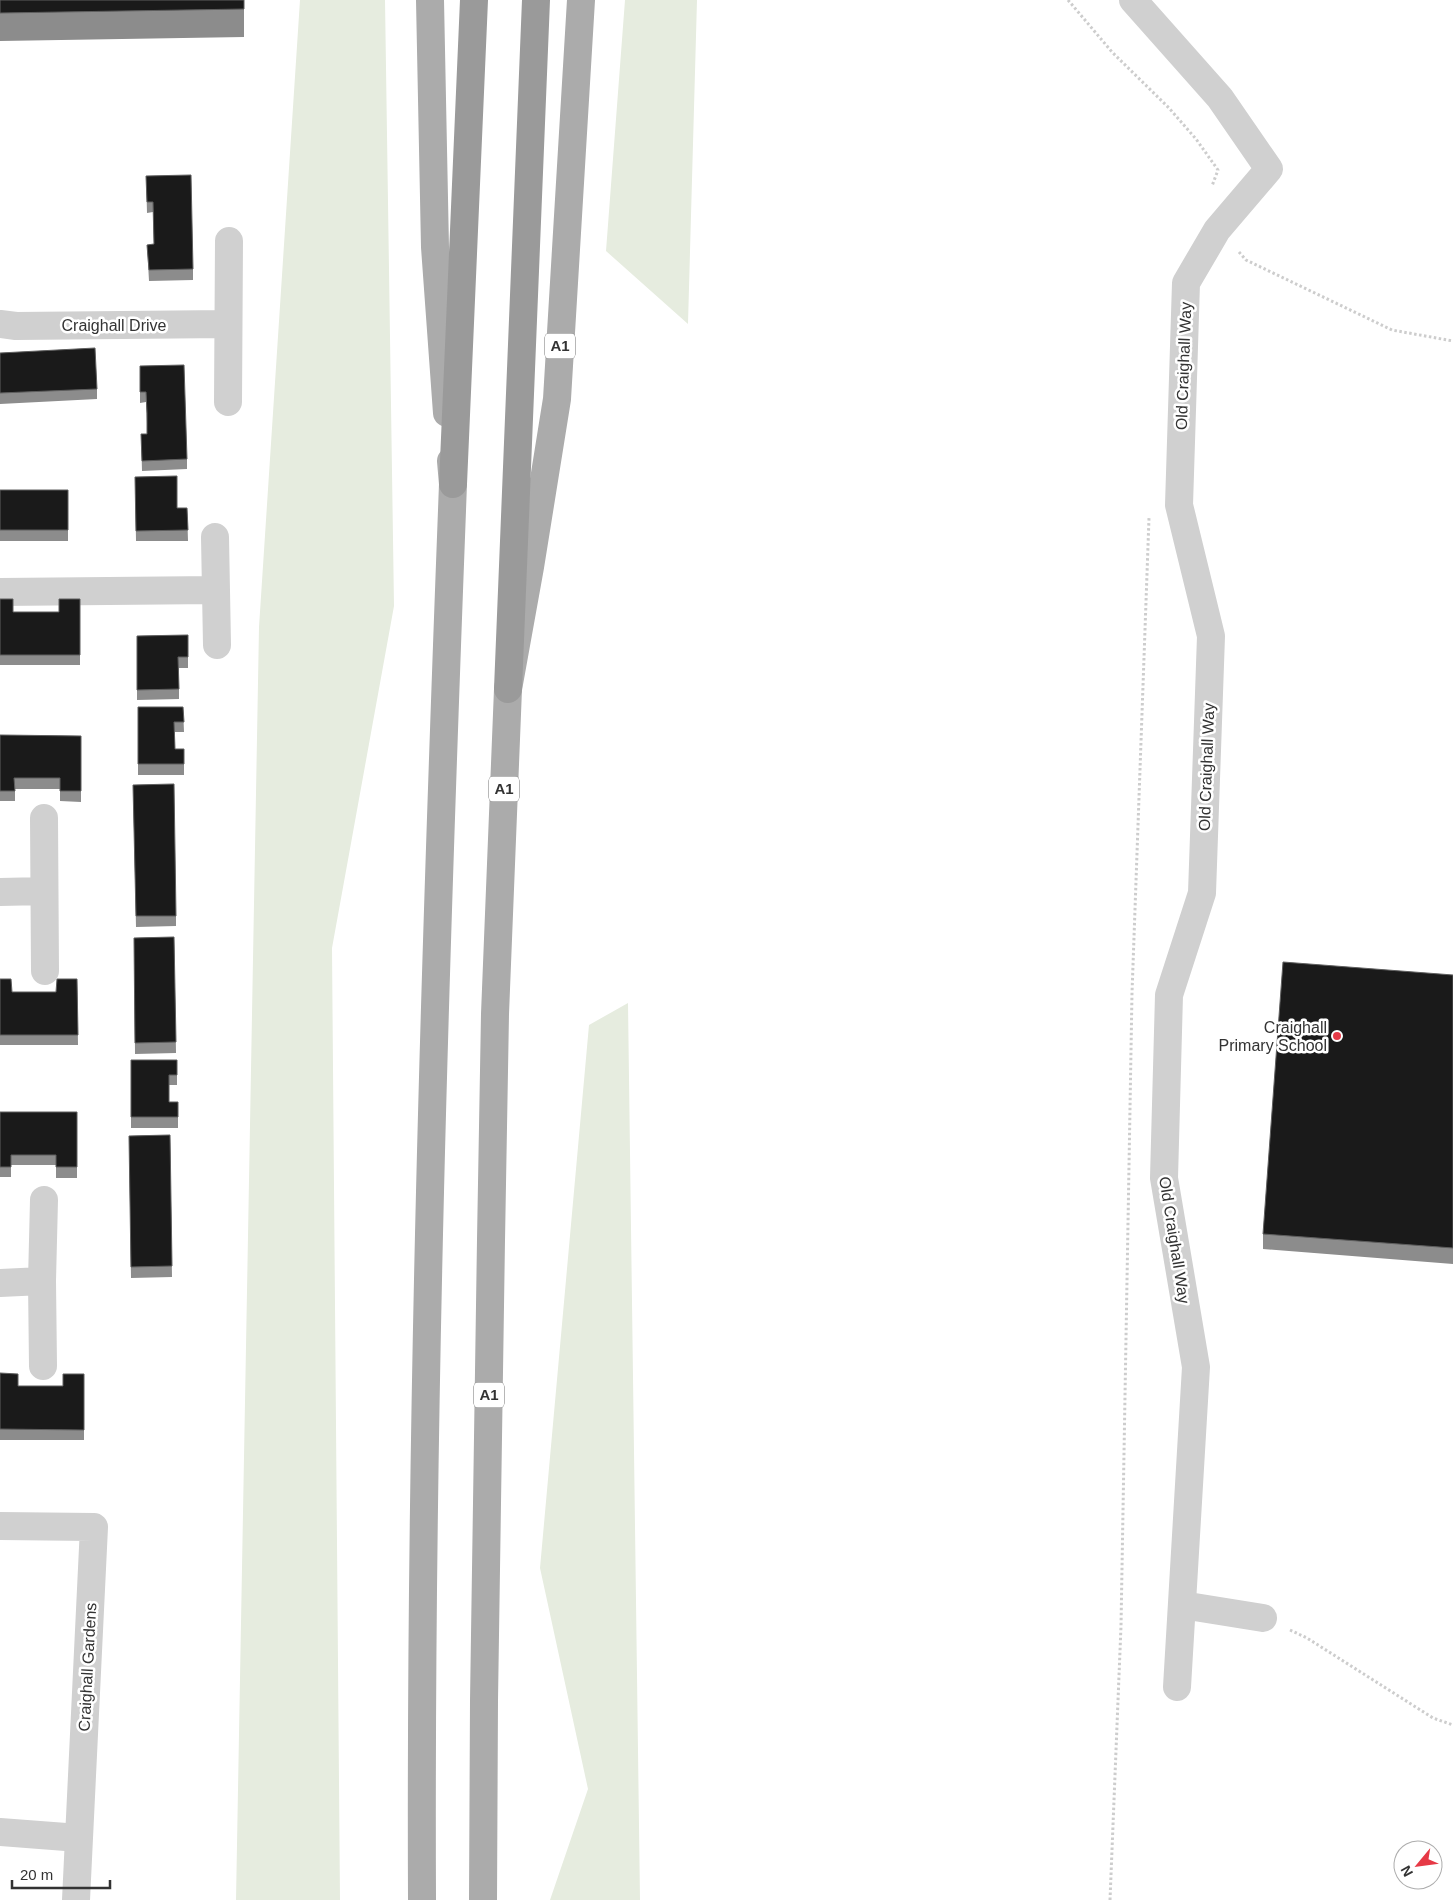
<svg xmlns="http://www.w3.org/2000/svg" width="1453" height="1900" font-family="Arial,sans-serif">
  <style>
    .green { fill: #e6ecdf }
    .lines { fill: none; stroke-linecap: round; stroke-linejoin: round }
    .path { stroke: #cdcdcd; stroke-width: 3; stroke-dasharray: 2.5 2.5; stroke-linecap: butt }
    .minor { stroke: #d0d0d0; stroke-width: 28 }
    .major { stroke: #ababab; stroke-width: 28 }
    .highway { stroke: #9a9a9a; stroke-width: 28 }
    .wall { fill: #8c8c8c }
    .building { fill: #1a1a1a; stroke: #5f5f5f }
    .poi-dot { fill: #e63946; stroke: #fff; stroke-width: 2 }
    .labels { text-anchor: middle; stroke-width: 5; stroke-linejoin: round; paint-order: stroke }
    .shield { fill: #fff; stroke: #707070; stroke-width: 1 }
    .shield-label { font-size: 15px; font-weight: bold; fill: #333 }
    .street-label { font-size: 16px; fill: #333; stroke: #fff }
    .poi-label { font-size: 16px; fill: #333; stroke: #fff; text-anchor: end }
  </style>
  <rect width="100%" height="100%" fill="#fff"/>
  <path class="green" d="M300,0H385L394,606L332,948L340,1900H236L259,627Z
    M625,0H697L688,324L606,251Z
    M628,1003L640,1900H550L588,1789L540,1568L589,1025Z"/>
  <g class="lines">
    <path class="path" d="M1068,0L1112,52L1169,108L1196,139L1218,170L1212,186
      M1239,252L1246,260L1392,330L1453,341
      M1290,1630L1307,1638L1433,1718L1453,1725
      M1110,1900L1121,1626L1132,993L1149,518"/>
    <path class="minor" d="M1133,0L1220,98L1269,169L1217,230L1186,283L1179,505L1211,636L1202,893L1169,995L1164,1178L1196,1367L1177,1687
      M0,324L16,326L227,324
      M228,402L229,241
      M215,537L217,645
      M0,592L216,590
      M44,818L45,971
      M0,892L44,891
      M0,1283L42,1281
      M43,1366L42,1281L44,1200
      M0,1526L94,1527L76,1900
      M1182,1605L1263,1618
      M0,1832L79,1838"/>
    <path class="major" d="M430,0L435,247L447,413
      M422,1900C420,1428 435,956 453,484L451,461
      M483,1900L484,1701L491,1240L495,1014L508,689L530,567L557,399L581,0"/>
    <path class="highway" d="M453,484L474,0
      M508,689L536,0"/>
  </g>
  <path class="wall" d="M0,0H244V37L0,41Z
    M146,176L193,269V280L149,281L147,245L154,244L153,212L147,213Z
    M0,353L97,389V399L0,404Z
    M140,366L187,459V469L142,471L141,434H147V423L146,402L140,403Z
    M135,477L177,508H187L188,541H136Z
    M0,490H68V541H0Z
    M0,599L13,612H59L80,599V665H0Z
    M188,635V668H179V699L137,700V636Z
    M138,707H183L184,732H175V749H184V775H138Z
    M0,735L81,736V802L60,801V789H15V801H0Z
    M133,785L176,916V926L136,927Z
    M174,937L176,1053L135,1054L134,938Z
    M1453,975V1264L1263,1249V1234Z
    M0,979L12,992H56L77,979L78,1045H0Z
    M131,1060H177V1085H169V1102H178V1128H131Z
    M0,1112H77V1178H56V1165H11V1177H0Z
    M170,1135L172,1277L131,1278L129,1136Z
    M0,1373L18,1386H63L84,1374V1440H0Z"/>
  <path class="building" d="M0,0H244V9L0,13Z
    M191,175L193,269L149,270L147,245L154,244L153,202H147L146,176Z
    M95,348L97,389L0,393V353Z
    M184,365L187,459L142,461L141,434H147V413L146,392H140V366Z
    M177,476V508H187L188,530L136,531L135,477Z
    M0,490H68V530H0Z
    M0,599H13V612H59V599H80V655H0Z
    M188,635V657H178L179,689L137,690V636Z
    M138,707H183L184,722H174L175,749H184V764H138Z
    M0,735L81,736V791H60V778H14L15,791H0Z
    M174,784L176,916H136L133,785Z
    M174,937L176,1042L135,1043L134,938Z
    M1283,962L1453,975V1248L1263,1234Z
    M0,979H11L12,992H56L57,979H77L78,1035H0Z
    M131,1060H177V1075H169V1102H178V1117H131Z
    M0,1112H77V1167H56V1155H11V1167H0Z
    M170,1135L172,1266L131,1267L129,1136Z
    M0,1373L18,1374V1386H63V1374H84V1430L0,1429Z"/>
  <circle class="poi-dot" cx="1337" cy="1036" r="5"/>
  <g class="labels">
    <g class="shield">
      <rect x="545" y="333.5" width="30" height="25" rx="4"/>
      <rect x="489" y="776.5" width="30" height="25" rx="4"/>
      <rect x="474" y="1382.5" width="30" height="25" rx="4"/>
    </g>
    <g class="shield-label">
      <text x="560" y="351">A1</text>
      <text x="504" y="794">A1</text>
      <text x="489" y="1400">A1</text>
    </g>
    <g class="street-label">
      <text x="114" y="331">Craighall Drive</text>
      <text transform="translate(1183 366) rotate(-88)" y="6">Old Craighall Way</text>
      <text transform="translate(1206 767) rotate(-88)" y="6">Old Craighall Way</text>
      <text transform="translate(1175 1240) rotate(81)" y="6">Old Craighall Way</text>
      <text transform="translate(87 1667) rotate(-87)" y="6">Craighall Gardens</text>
    </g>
    <g class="poi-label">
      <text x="1327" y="1033">Craighall<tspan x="1327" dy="18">Primary School</tspan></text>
    </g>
  </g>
  <g transform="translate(1418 1865) rotate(241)"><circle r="24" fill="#ffffff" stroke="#adadad"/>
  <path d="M0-4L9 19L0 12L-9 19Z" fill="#e63946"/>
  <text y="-8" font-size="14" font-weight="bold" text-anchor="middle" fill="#333333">N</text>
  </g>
  <path d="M12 1880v8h98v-8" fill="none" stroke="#333333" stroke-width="2.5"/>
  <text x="20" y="1880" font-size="15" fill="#333333" stroke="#ffffff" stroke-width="4" paint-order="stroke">20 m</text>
</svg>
